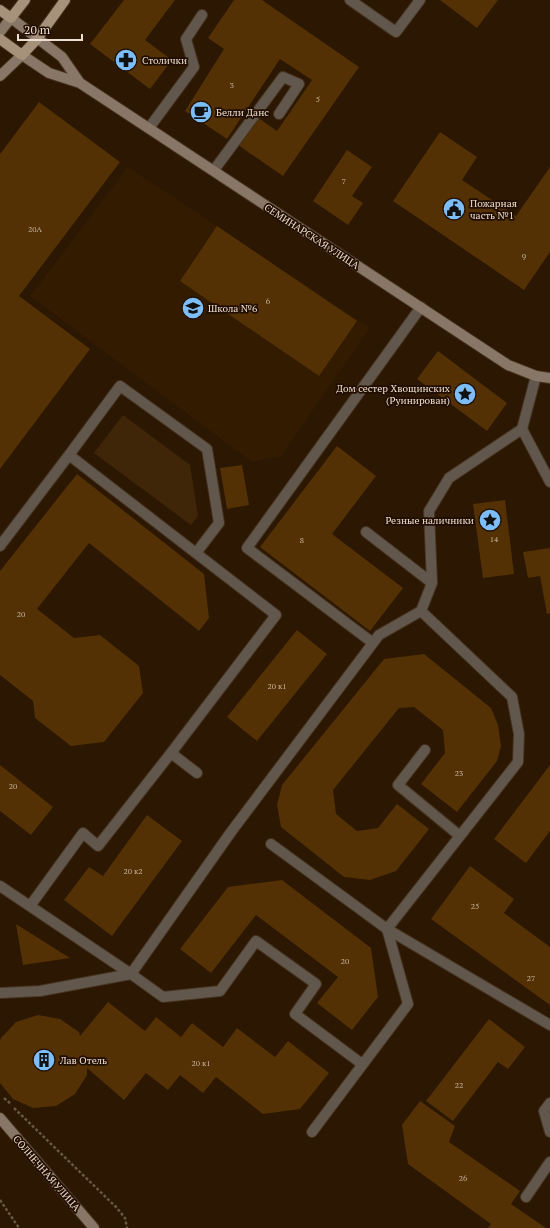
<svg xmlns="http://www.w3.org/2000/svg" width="550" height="1228" font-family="'PT Serif',serif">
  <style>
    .built { fill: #331b00 }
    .green { fill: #3f2608 }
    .building { fill: #533104 }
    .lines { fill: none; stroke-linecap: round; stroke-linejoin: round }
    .service-casing { stroke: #46331f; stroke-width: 12 }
    .minor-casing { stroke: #46331f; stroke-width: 12 }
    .secondary-casing { stroke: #46331f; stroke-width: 12 }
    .primary-casing { stroke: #46331f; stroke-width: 12 }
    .path { stroke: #685643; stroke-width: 2.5; stroke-dasharray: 3 2; stroke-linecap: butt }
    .service { stroke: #61574c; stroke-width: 10 }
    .minor { stroke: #61574c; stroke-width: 10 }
    .secondary { stroke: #887767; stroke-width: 10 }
    .primary { stroke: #a6917b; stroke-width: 10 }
    .labels { text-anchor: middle; stroke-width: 3.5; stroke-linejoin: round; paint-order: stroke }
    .number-label { font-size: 8px; fill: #c6b39d }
    .poi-label { font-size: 10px; fill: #ecded0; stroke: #210e00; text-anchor: start }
    .street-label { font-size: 10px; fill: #ecded0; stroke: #210e00 }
  </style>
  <rect width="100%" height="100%" fill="#2b1702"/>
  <path class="built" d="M128,167L370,328L281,456L252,462L30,296Z"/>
  <path class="green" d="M123,415L190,465L198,516L191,525L94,453Z"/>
  <path class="building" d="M124,0H175L145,40L172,60L150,89L90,44Z
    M234,0H262L359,67L283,176L238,145L257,117L277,131L312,80L280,59L227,139L185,111L224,49L208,38Z
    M440,0H498L477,28Z
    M39,102L120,162L19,296L90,349L0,469V154Z
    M440,132L477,157L462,180L516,216L550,167V252L524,290L393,201Z
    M347,150L372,167L352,196L363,203L348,225L313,201Z
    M217,226L357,321L319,376L180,281Z
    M438,351L507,403L487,431L417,379Z
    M337,446L376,476L332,534L403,588L370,631L260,547Z
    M242,465L249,505L227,509L220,468Z
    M77,474L204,574L209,618L199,631L89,543L37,609L74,638L100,635L139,666L143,693L104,742L71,746L35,718L33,701L0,675V571Z
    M505,500L514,574L483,578L473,504Z
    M550,548V613L547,614L540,576L528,578L523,552Z
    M297,630L327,654L257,741L227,717Z
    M424,654L491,708L498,725L501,746L497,761L457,812L421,784L445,753L443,730L414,707L399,708L333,790L336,814L357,831L378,828L397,804L429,829L396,871L370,880L344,877L281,827L277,805L282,785L384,659Z
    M0,765L53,807L31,835L0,811Z
    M550,765V831L526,863L494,839Z
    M147,815L182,841L112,936L64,900L89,867L103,876Z
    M470,866L514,899L504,913L550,947V1005L431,919Z
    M282,880L371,948L378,997L352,1030L317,1003L338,977L256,915L211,973L180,949L228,887Z
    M16,924L70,958L23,965Z
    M108,1002L145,1031L156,1017L181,1037L192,1023L223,1047L237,1028L275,1057L288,1041L329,1073L300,1109L263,1114L216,1077L203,1093L180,1075L168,1090L146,1073L124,1100L87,1068V1075L75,1094L56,1106L33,1108L13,1099L0,1083V1041L1,1038L16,1022L38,1015L60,1019L79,1032L80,1036Z
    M489,1019L525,1047L508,1069L498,1062L453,1121L426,1101Z
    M420,1101L455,1126L449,1142L520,1191L511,1204L546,1228H488L491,1224L408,1164L402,1125Z"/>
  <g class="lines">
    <g class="service-casing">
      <path id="service" d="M350,0L396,32L420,0
        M149,128L194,67L186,39L202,15
        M214,170L283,77L299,84L279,114
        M69,455L120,386L207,449L219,523L196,553
        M366,532L432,583
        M0,546L69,455L276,615L171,753L197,773
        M373,643L247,548L421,307
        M425,750L398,785L460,836
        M271,844L387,929L550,1025
        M0,886L131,974
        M30,906L83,833L98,846L171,753
        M0,993L40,991L131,974
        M362,1064L295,1014L316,984L256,941L220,991L163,997L131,974L231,832L379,635L421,611
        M550,1103L544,1111L550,1132
        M312,1132L408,1004L387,929L518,762L519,734L512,697L421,611L432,583L429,511L449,478L522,429
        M526,1197L550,1162"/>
    </g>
    <g class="minor-casing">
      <path id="minor" d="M536,376L522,429L550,482"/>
    </g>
    <g class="secondary-casing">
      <path id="secondary" d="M0,32L11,18L62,57L80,83
        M0,76L22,55L49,73L80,83L508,365L536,376L550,378
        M0,1118L94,1228"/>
    </g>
    <g class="primary-casing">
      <path id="primary" d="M0,10L11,18L25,0
        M0,39L22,55L37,39L65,0"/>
    </g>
    <path class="path" d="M4,1098L11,1104
      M14,1108L116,1207L125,1218L127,1228
      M0,1200L19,1228"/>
    <use href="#service" class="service"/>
    <use href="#minor" class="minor"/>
    <use href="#secondary" class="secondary"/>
    <use href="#primary" class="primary"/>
  </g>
  <defs>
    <g id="pharmacy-disc" transform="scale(1.15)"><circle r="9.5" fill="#7dbef9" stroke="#210e00"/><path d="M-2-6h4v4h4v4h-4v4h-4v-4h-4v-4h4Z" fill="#111"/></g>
    <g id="cafe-disc" transform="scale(1.15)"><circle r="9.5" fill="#7dbef9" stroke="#210e00"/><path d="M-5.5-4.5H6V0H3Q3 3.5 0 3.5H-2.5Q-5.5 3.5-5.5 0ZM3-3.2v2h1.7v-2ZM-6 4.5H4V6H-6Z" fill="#111"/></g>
    <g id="civic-disc" transform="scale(1.15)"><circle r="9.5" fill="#7dbef9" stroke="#210e00"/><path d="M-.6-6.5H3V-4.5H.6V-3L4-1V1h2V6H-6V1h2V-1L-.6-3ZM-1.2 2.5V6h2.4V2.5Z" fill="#111"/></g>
    <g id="school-disc" transform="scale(1.15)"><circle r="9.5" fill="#7dbef9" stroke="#210e00"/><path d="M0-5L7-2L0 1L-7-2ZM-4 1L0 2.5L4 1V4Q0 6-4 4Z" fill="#111"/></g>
    <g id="sight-disc" transform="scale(1.15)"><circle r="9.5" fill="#7dbef9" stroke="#210e00"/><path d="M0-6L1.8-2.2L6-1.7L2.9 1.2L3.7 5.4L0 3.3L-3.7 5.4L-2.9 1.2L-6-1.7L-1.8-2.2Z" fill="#111"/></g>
    <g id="building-disc" transform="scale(1.15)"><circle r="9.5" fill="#7dbef9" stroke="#210e00"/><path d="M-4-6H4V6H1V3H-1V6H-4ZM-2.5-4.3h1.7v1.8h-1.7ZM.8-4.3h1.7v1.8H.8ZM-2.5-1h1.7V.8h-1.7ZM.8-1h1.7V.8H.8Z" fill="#111"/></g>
  </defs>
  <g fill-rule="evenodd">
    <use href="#pharmacy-disc" x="126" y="60"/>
    <use href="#cafe-disc" x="201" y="112"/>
    <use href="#civic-disc" x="454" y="209"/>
    <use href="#school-disc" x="193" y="308"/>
    <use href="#sight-disc" x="465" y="394"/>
    <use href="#sight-disc" x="490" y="520"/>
    <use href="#building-disc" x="44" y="1060"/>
  </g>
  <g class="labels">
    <g class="number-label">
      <text x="232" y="88">3</text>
      <text x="318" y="102">5</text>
      <text x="344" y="184">7</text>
      <text x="35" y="232">20А</text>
      <text x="524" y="259">9</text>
      <text x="268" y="304">6</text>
      <text x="494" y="542">14</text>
      <text x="302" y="543">8</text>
      <text x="21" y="617">20</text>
      <text x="277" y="689">20 к1</text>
      <text x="459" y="776">23</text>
      <text x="13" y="789">20</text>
      <text x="133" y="874">20 к2</text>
      <text x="475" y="909">25</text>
      <text x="345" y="964">20</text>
      <text x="531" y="981">27</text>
      <text x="201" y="1066">20 к1</text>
      <text x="459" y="1088">22</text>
      <text x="463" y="1181">26</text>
    </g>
    <g class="poi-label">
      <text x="142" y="64">Столички</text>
      <text x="216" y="116">Белли Данс</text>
      <text x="470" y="207">Пожарная<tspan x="470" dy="12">часть №1</tspan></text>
      <text x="208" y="312">Школа №6</text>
      <text x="450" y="392" text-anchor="end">Дом сестер Хвощинских<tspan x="450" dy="12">(Руинирован)</tspan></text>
      <text x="474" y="524" text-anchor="end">Резные наличники</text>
      <text x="60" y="1064">Лав Отель</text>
    </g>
    <g class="street-label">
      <text transform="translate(312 236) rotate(33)" y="4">СЕМИНАРСКАЯ УЛИЦА</text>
      <text transform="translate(47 1173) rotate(49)" y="4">СОЛНЕЧНАЯ УЛИЦА</text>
    </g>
  </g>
  <path d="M18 34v6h64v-6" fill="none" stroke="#ecded0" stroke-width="2"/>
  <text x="24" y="34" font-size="12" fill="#ecded0" stroke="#210e00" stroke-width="3" paint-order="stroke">20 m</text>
</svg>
